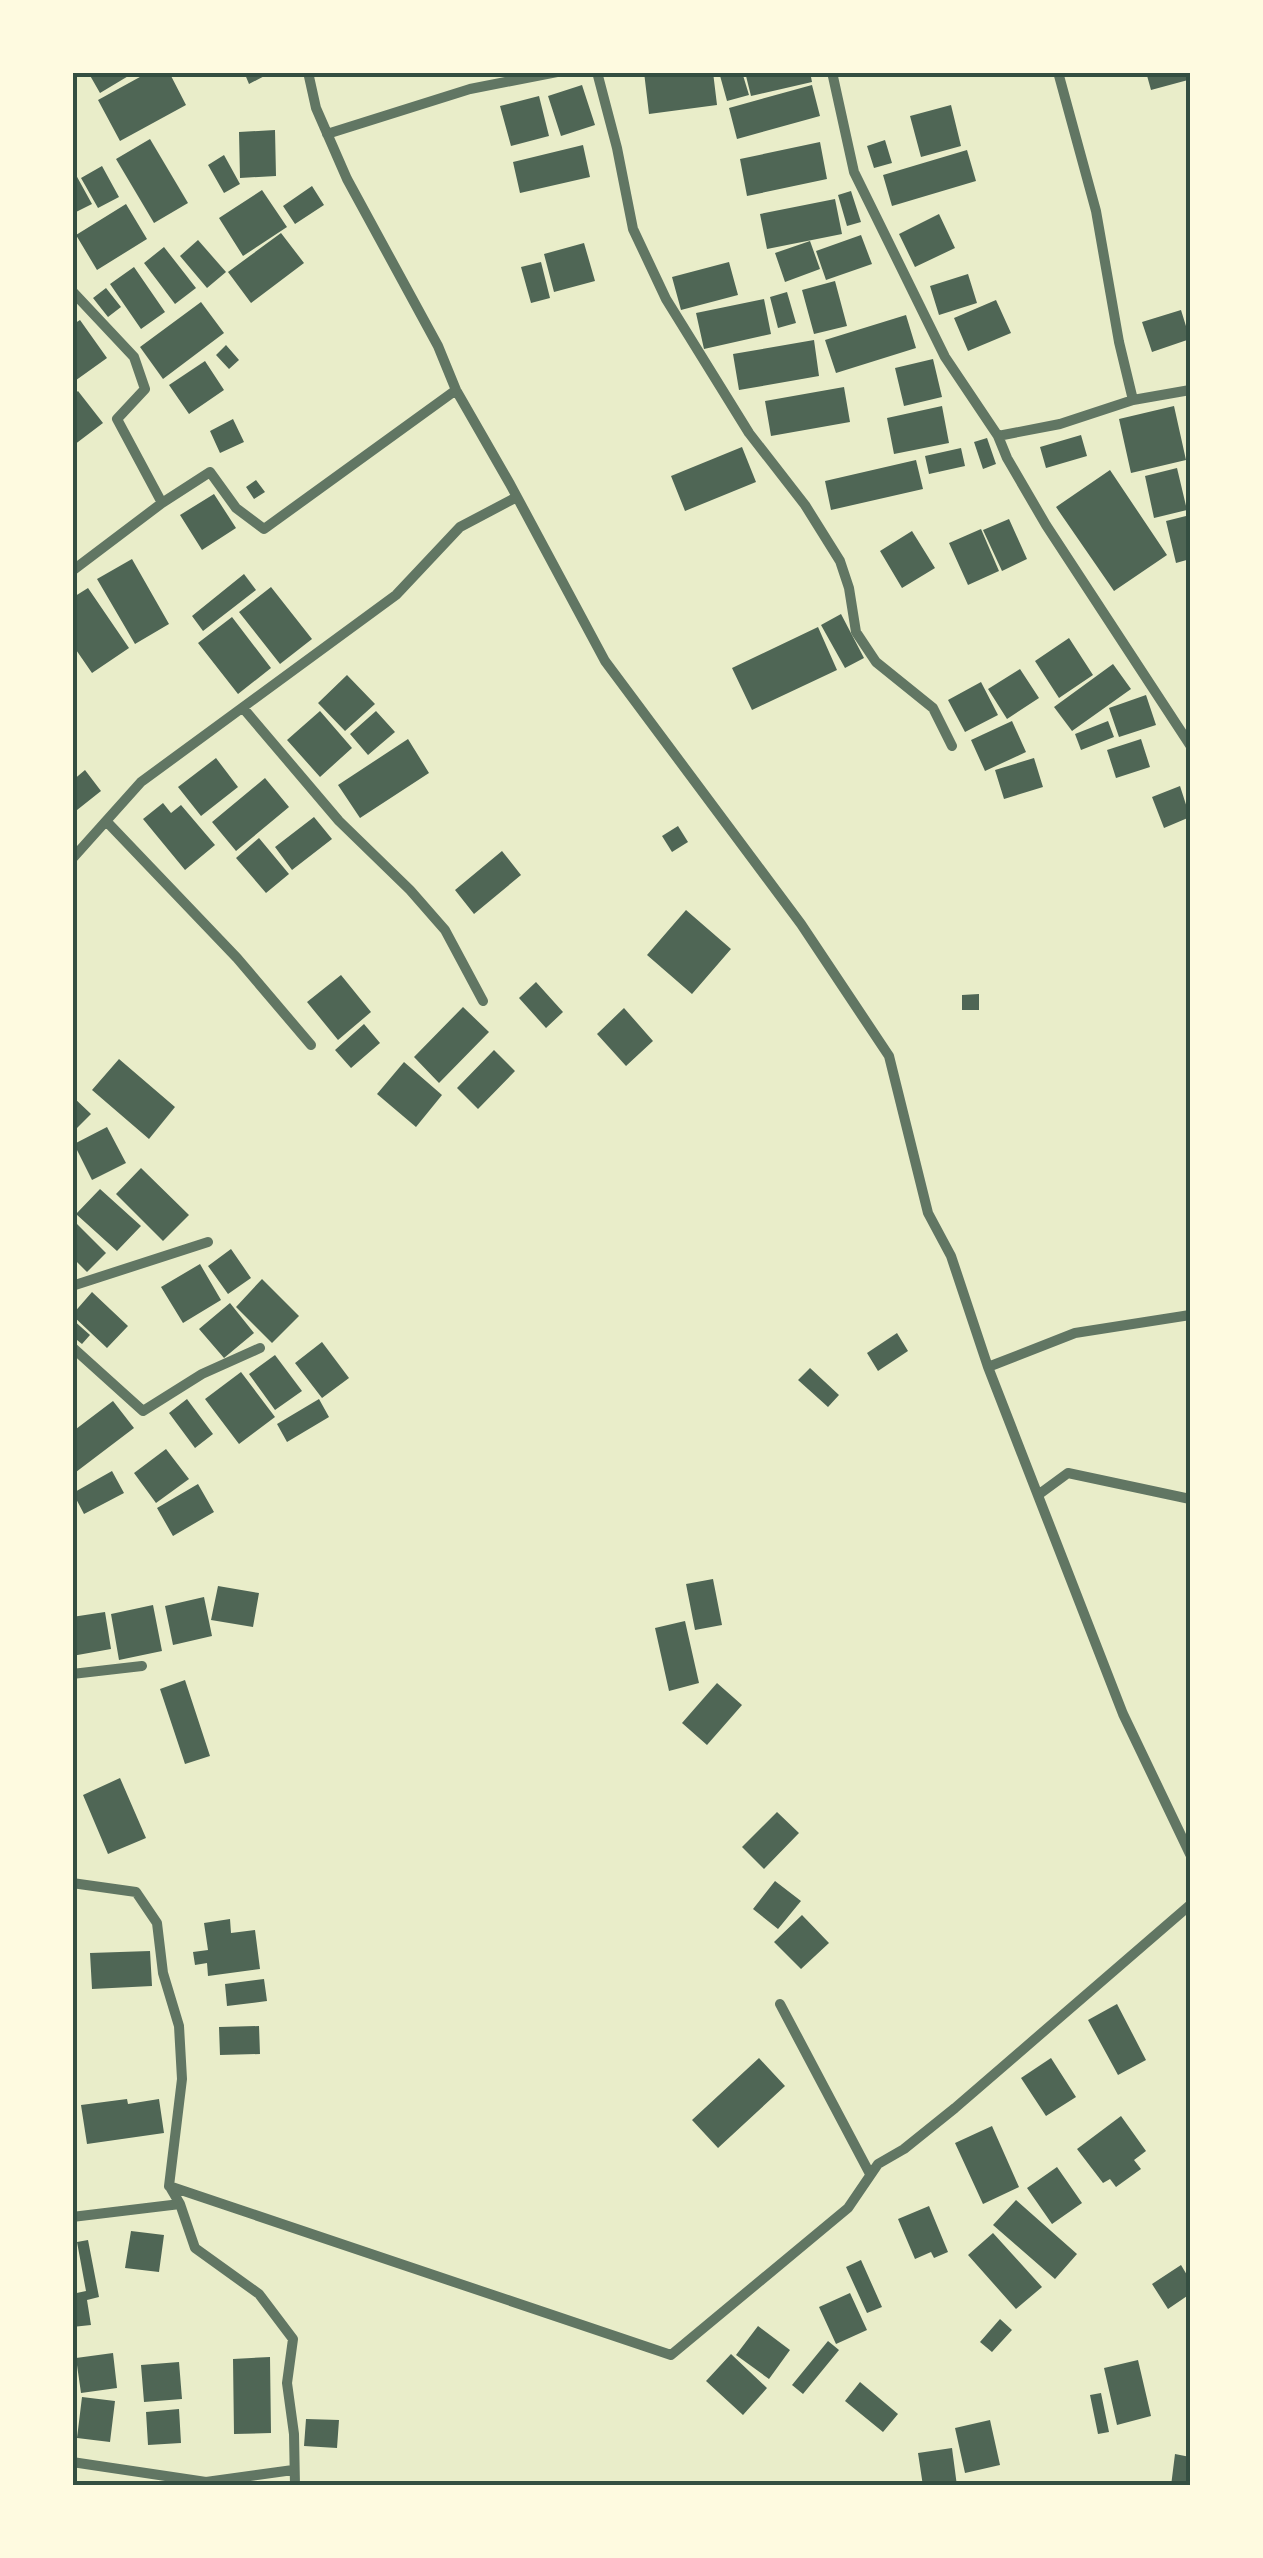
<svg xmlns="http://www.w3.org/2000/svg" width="1263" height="2558" font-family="'Noto Sans',sans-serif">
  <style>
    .building { fill: #4f6655 }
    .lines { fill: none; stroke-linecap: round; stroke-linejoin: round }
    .minor { stroke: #617663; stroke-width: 10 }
    .neatline { fill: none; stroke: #344e41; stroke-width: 4 }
  </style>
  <rect width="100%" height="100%" fill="#e9edc9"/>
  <path class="building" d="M88,72H135L100,93Z
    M149,72H169L186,105L120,141L98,100Z
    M244,72H272L249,84Z
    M644,72H713L717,105L649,114Z
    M719,72H742L749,95L727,101Z
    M745,72H810L812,82L751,96Z
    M1146,72H1185L1188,80L1151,90Z
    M582,85L595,125L561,136L548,96Z
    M812,85L820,116L737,139L729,108Z
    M539,96L549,136L511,146L500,106Z
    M951,105L961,146L921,157L910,116Z
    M275,130L276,176L240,178L239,132Z
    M150,139L188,203L154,223L116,159Z
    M885,140L892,163L874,168L867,146Z
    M820,142L827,179L747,196L740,159Z
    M583,145L590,177L520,193L513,162Z
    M967,150L976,181L892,206L883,175Z
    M224,155L240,184L224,193L208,165Z
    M102,166L119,197L98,208L81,178Z
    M76,175L92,204L72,214V177Z
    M312,186L324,205L295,224L283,206Z
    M262,190L287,227L243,256L219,218Z
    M851,191L861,222L847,226L838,195Z
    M835,199L842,234L767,249L760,214Z
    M126,204L147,239L97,270L76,235Z
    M939,214L955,248L915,267L899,234Z
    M281,233L304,263L251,303L228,272Z
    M861,235L872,264L826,280L816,251Z
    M198,240L226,272L207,288L180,256Z
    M810,241L820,269L785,282L775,253Z
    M584,243L595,281L554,292L544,254Z
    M164,247L196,288L175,304L144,263Z
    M541,262L550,298L531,303L521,267Z
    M729,262L738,295L681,310L672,277Z
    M134,267L165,312L141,329L110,284Z
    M968,274L977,303L939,315L930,286Z
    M835,281L847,326L814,334L802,290Z
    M106,288L121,307L108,317L93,298Z
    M787,292L796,323L778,328L770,297Z
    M764,299L771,334L704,349L696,313Z
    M996,300L1011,333L968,351L954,318Z
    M201,302L224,333L163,379L140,347Z
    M1181,310L1190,339L1152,352L1142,322Z
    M906,315L916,348L836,373L825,340Z
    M80,320L107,358L72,383V325Z
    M814,340L819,376L739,390L733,354Z
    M226,345L239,360L229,369L216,355Z
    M933,359L942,397L904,406L895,368Z
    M205,361L224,390L189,414L169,385Z
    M844,387L850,422L771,436L765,401Z
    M78,391L103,423L74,445L72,396Z
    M942,406L949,443L894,454L887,418Z
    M1174,406L1186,460L1131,473L1119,419Z
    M233,419L244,442L220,453L210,431Z
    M1081,435L1087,456L1046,468L1040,447Z
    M987,438L996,464L983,469L974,442Z
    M742,447L756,482L685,511L671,476Z
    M961,448L965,466L929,474L925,456Z
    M916,460L923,489L831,510L825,481Z
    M1177,468L1187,510L1154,518L1145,476Z
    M1110,470L1167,555L1114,591L1056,507Z
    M256,480L265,492L254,499L246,487Z
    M214,494L236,528L202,550L180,515Z
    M1190,515V559L1176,563L1166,521Z
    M1009,519L1027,559L1002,571L983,530Z
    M981,529L999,571L968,585L949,543Z
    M912,531L935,568L902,588L880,551Z
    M132,559L169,624L135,644L97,579Z
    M244,574L256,590L203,631L192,616Z
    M271,587L312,639L280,664L239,612Z
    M88,588L129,648L92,673L72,644V598Z
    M841,614L864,658L845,668L821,625Z
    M232,617L271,668L238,694L198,643Z
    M818,627L837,670L752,710L732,668Z
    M1069,638L1093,675L1059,698L1035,661Z
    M1113,664L1131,689L1072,731L1054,707Z
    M1020,669L1039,698L1007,719L988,689Z
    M347,675L375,704L345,731L318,703Z
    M981,682L998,715L965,732L948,700Z
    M1146,695L1156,725L1119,737L1109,708Z
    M320,711L352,748L320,777L287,740Z
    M376,711L395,732L368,755L350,734Z
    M1012,721L1026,752L985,771L971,740Z
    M1108,721L1114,737L1081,750L1075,734Z
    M408,739L429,773L360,818L338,785Z
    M1141,739L1150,767L1116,778L1107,750Z
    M216,758L238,787L201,816L178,787Z
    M1034,758L1043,787L1004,799L995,770Z
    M85,770L101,791L72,814V781Z
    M265,778L289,807L236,851L212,822Z
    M1180,786L1190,817L1164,828L1152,797Z
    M163,803L171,813L181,805L215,845L185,870L143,819Z
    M314,817L332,839L292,870L275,847Z
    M678,826L688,842L672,852L662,836Z
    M259,838L289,874L266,893L236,858Z
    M502,851L521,875L474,914L455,890Z
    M686,910L731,949L692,994L647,955Z
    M341,975L371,1012L338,1040L307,1002Z
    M536,982L563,1012L546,1028L519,998Z
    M979,994V1010H962V995Z
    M463,1007L489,1032L439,1083L414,1057Z
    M624,1008L653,1041L626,1066L597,1034Z
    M364,1024L380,1043L351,1068L335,1050Z
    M494,1050L515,1071L478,1109L457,1088Z
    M119,1059L175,1107L149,1139L92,1090Z
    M404,1062L442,1095L416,1127L377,1094Z
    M72,1096L91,1114L72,1133Z
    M107,1127L126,1163L92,1180L74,1144Z
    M141,1168L189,1215L163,1241L116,1194Z
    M100,1189L141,1226L117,1251L76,1214Z
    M72,1219L106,1253L87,1272L72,1257Z
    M231,1249L251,1278L228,1294L208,1266Z
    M200,1264L221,1300L183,1323L161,1287Z
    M262,1279L299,1316L272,1343L236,1307Z
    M92,1292L128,1326L107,1348L72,1315Z
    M230,1303L254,1333L224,1358L199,1329Z
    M72,1319L90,1335L82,1344L72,1336Z
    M897,1333L908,1351L878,1371L867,1353Z
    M322,1342L349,1378L322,1398L295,1363Z
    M275,1355L302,1391L275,1410L249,1374Z
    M810,1368L839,1395L828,1407L798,1380Z
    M241,1372L275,1417L239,1444L205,1399Z
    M187,1399L213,1434L195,1448L169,1413Z
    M319,1399L329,1417L287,1442L277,1424Z
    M113,1401L134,1428L76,1472L72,1468V1432Z
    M166,1449L189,1479L156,1503L134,1473Z
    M112,1471L124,1493L84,1514L73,1493Z
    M198,1484L214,1512L173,1536L157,1508Z
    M713,1579L722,1625L695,1630L686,1584Z
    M218,1586L259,1593L253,1627L211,1620Z
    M204,1597L212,1636L173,1645L165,1606Z
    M153,1605L162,1651L119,1660L111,1614Z
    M105,1612L111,1649L72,1656V1617Z
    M685,1621L699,1683L669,1691L655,1628Z
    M185,1680L210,1756L185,1764L160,1689Z
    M717,1683L742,1705L707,1745L682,1723Z
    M120,1778L146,1838L108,1854L83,1795Z
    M777,1812L799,1833L764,1869L742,1847Z
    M775,1881L801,1901L778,1929L753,1909Z
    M802,1915L829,1943L801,1969L774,1942Z
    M230,1919L231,1933L255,1930L260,1969L208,1976L207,1963L195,1965L193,1952L208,1950L204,1923Z
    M150,1951L152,1986L92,1989L90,1953Z
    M264,1979L267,2001L227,2006L225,1984Z
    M1117,2004L1146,2060L1118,2075L1088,2020Z
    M259,2026L260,2054L220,2055L219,2027Z
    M759,2058L785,2086L718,2148L692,2120Z
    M1051,2058L1076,2097L1046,2116L1021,2078Z
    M127,2099L128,2104L159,2099L164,2133L87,2144L81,2105Z
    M1121,2116L1146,2151L1134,2160L1141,2169L1116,2187L1110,2179L1103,2183L1077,2149Z
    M992,2126L1019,2187L983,2204L955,2143Z
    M1057,2167L1082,2203L1052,2224L1027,2188Z
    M1016,2200L1077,2254L1055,2279L993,2225Z
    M929,2206L948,2252L934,2258L931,2252L915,2259L898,2219Z
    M131,2231L164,2235L159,2272L125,2268Z
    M993,2233L1042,2287L1016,2309L968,2255Z
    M88,2240L99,2297L87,2300L91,2325L72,2327V2294L86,2291L77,2242Z
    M861,2260L882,2307L867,2313L846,2267Z
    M1181,2265L1190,2280V2294L1168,2309L1152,2284Z
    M850,2293L867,2330L836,2344L819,2307Z
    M1000,2319L1012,2330L992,2352L980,2342Z
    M758,2326L790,2350L769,2379L736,2355Z
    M828,2341L839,2350L803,2394L792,2385Z
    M113,2353L117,2388L81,2393L76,2358Z
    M731,2354L767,2388L743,2415L706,2381Z
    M270,2357L271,2433L234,2434L233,2359Z
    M1138,2360L1151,2416L1117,2425L1104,2368Z
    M179,2362L182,2399L144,2402L141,2365Z
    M860,2382L898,2414L883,2432L845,2401Z
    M1101,2393L1109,2432L1098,2434L1090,2395Z
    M82,2397L115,2401L110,2442L77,2438Z
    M179,2409L181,2443L148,2445L146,2412Z
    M306,2419L339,2420L337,2448L304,2446Z
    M990,2420L1000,2465L965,2473L955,2428Z
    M952,2448L957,2486H923L918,2453Z
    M1175,2454L1190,2457V2486H1171Z"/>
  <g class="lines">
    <path class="minor" d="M308,72L316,108L347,179L438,346L456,390L510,484L605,661L801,924L889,1056L928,1213L951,1256L988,1367L1123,1714L1190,1854
      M597,72L617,148L633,229L666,299L749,433L805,505L840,561L849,588L856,632L876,662L933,708L952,746
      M832,72L854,172L945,357L998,436L1007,458L1046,525L1190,745
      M327,134L470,89L557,72
      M72,291L134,357L145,389L117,419L162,503
      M1133,400L1190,390
      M998,436L1060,424L1133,400L1119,342L1096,211L1058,72
      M72,571L162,503L210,472L236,508L264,529L456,390
      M243,708L339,821L410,890L445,930L483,1001
      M108,823L237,958L311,1045
      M72,859L141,782L396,595L460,527L515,498
      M72,1286L208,1242
      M72,1347L143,1411L202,1374L260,1348
      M988,1367L1075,1333L1190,1315
      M1038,1495L1068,1473L1190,1499
      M72,1674L142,1666
      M72,1883L136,1892L157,1923L163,1973L179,2026L182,2079L169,2186L671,2355L848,2208L878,2164L904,2149L955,2108L1190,1905
      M780,2004L870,2174
      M170,2187L180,2204L195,2248L259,2294L293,2339L287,2383L294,2434L295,2486
      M72,2217L180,2204
      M72,2462L206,2482L293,2470"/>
  </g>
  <rect width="1263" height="2558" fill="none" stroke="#fefae0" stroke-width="150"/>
  <rect x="75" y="75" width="1113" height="2408" class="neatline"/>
</svg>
